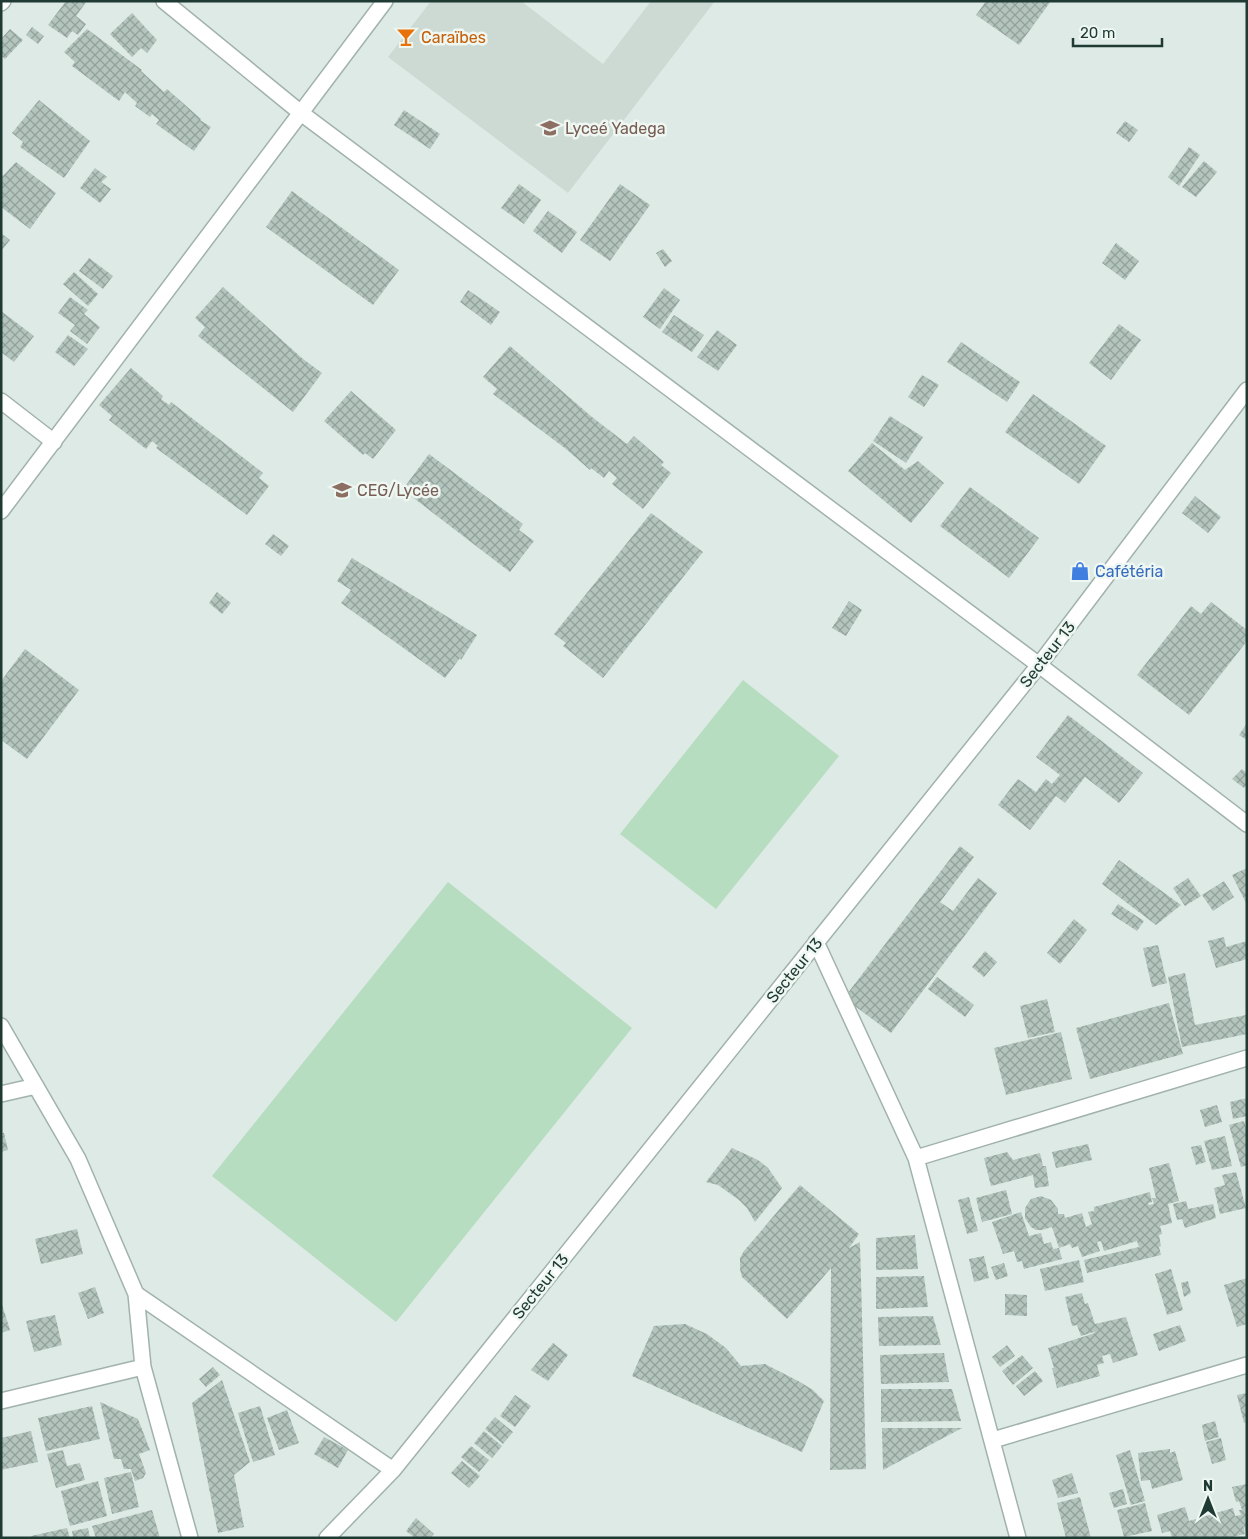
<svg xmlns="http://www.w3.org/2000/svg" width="1248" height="1539" font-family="Rubik,sans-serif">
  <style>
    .built { fill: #cddad4 }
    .green { fill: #b6ddc0 }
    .building { fill: url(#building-cross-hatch) }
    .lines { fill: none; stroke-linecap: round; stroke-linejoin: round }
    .minor-casing { stroke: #a1b2ac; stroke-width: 18 }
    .tertiary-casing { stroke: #a1b2ac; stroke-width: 18 }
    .minor { stroke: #fff; stroke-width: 15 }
    .tertiary { stroke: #fff; stroke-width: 15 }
    .labels { text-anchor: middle; stroke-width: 5; stroke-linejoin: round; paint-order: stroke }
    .food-label { font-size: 16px; fill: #c56008; stroke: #eff7f3; text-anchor: start }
    .education-label { font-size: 16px; fill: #785e54; stroke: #eff7f3; text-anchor: start }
    .shop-label { font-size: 16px; fill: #366cbe; stroke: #eff7f3; text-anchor: start }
    .street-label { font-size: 16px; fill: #1f3a33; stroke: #eff7f3 }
  </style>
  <defs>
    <pattern id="building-cross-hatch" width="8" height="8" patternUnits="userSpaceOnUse" patternTransform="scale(1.25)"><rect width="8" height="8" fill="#b4c5be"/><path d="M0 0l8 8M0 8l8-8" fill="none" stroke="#92a19b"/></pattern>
  </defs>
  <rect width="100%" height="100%" fill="#deeae5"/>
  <path class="built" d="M431,1H521L603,64L651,1H715L568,193L388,57Z"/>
  <path class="green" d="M743,680L839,756L716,909L620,834Z
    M448,882L632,1028L396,1322L212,1176Z"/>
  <path class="building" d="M66,1H87L76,16L86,24L78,35L72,31L67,38L48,25Z
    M986,1H1051L1019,45L976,15Z
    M132,13L157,40L147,53L141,48L132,57L110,34Z
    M32,27L44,36L38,44L26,35Z
    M10,29L23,40L5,59L1,56V39Z
    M87,29L142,70L141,71L164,92L167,89L201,119L200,120L211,127L194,151L156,124L159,120L152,114L150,117L135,106L137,103L125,92L119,101L72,66L75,62L64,52Z
    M39,100L90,141L64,178L20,147L23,142L12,133Z
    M404,110L440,134L430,149L394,125Z
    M1125,121L1138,130L1129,142L1116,133Z
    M1189,147L1200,155L1179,186L1168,177Z
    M1204,161L1217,172L1196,197L1182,187Z
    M16,162L56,193L30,229L1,207V178Z
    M95,168L107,177L101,182L111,189L100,203L80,188Z
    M519,184L541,200L524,224L501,208Z
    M620,184L650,205L610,261L580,240Z
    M292,191L399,270L373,305L266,227Z
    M548,211L577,232L562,253L533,231Z
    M1,233L10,240L2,250L1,249Z
    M1116,243L1139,261L1125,280L1102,263Z
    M663,249L672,261L665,267L656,253Z
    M89,258L113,276L103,289L79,271Z
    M74,272L98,294L88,306L63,284Z
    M223,287L303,359L322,373L293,412L198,336L205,327L195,318Z
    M664,288L680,300L660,329L643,317Z
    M468,290L500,312L491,325L460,302Z
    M70,297L88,310L84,314L100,327L87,344L70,331L75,325L58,313Z
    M1,311L34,336L14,362L1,352Z
    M674,315L704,335L692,352L662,332Z
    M1119,324L1141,340L1111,380L1089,363Z
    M717,330L737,345L718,371L697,357Z
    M68,335L88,349L74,366L55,352Z
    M961,342L1020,382L1007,402L947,362Z
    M510,346L592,417L627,444L634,436L664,462L661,465L671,473L643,509L612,484L617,478L609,471L604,478L591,468L590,470L566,449L493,394L497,389L483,377Z
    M131,368L163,396L161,399L169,405L171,402L263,473L259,478L269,486L247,515L156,448L158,446L152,441L146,449L109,420L112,416L99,405Z
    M922,375L939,385L924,407L908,397Z
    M351,391L396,430L373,459L365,453L363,455L324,421Z
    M1033,394L1106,446L1079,484L1005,432Z
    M890,416L923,437L906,463L873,441Z
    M872,443L905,470L918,461L944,483L911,523L848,471Z
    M429,454L523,524L519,530L534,541L510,572L411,496L415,491L406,485Z
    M970,487L1039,538L1009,578L940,526Z
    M1195,496L1221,517L1208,533L1182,513Z
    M651,513L703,552L603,678L563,646L566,643L554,634Z
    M273,534L289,546L281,556L265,544Z
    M352,558L477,635L461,660L460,658L445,678L341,603L351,590L337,581Z
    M217,592L231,603L222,614L209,603Z
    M849,601L862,610L846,636L832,628Z
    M1211,602L1247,630V641L1189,715L1137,675L1191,606L1201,614Z
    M25,649L79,690L27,759L1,740V681Z
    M1068,715L1143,773L1119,803L1085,777L1065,803L1056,796L1030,830L998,805L1018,779L1036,792L1046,779L1052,784L1060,775L1036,757Z
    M1247,723V740L1239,735Z
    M1242,769L1247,773V784L1244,788L1232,779Z
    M960,846L974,857L940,902L953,911L978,878L997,893L891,1033L844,998Z
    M1119,860L1181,905L1156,925L1102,884Z
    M1247,868V905L1232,875Z
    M1188,878L1201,896L1185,906L1173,888Z
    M1224,881L1234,897L1213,911L1202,895Z
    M1118,904L1144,921L1137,931L1111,914Z
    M1074,919L1087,930L1060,964L1047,953Z
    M1224,937L1226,947L1247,941V959L1216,968L1208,941Z
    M1158,945L1167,983L1152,987L1143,948Z
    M985,951L997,962L984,977L972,967Z
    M1185,973L1195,1025L1246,1015L1247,1034L1182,1047L1168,977Z
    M937,977L974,1005L965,1017L928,989Z
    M1047,999L1055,1032L1028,1038L1020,1006Z
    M1169,1003L1183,1054L1090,1079L1076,1028Z
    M1061,1032L1072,1079L1006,1095L994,1048Z
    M1247,1098V1116L1233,1119L1230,1102Z
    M1217,1105L1222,1122L1205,1127L1200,1110Z
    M1244,1121L1247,1131V1165L1241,1167L1229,1125Z
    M1,1133H4L8,1150L1,1152Z
    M1225,1136L1232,1166L1212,1170L1204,1141Z
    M1088,1144L1092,1160L1056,1168L1052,1152Z
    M1201,1145L1206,1162L1196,1165L1191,1147Z
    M732,1148L758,1160L768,1168L782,1188L755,1222L747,1208L739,1200L718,1185L706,1182Z
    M1007,1152L1013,1160L1040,1153L1043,1166H1046L1049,1186L1035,1188L1033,1175L991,1186L984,1158Z
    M1169,1163L1179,1201L1168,1204L1172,1223L1160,1226L1162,1234L1159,1235L1161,1246L1159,1247L1161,1255L1087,1273L1084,1260L1139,1247L1137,1241L1104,1251L1101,1241L1097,1242L1100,1251L1082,1257L1078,1246L1072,1248L1070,1244L1059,1248L1062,1259L1024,1269L1022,1261L1017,1262L1014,1251L1003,1254L992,1222L1021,1212L1029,1236L1041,1233L1044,1244L1051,1242L1053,1249L1059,1248L1052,1227L1042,1230H1036L1031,1227L1025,1218V1208L1031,1199L1041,1196L1051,1200L1058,1209V1214H1064L1065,1218L1082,1213L1086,1227L1092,1224L1088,1212L1094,1211V1207L1150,1192L1152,1202L1148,1203L1149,1205L1154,1204L1152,1198H1156L1149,1168Z
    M1236,1172L1246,1208L1220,1214L1214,1188L1225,1185L1222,1175Z
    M800,1185L859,1234L849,1248L860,1242L866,1469L830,1470L831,1268L787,1319L742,1277L740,1269V1258L744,1251Z
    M1006,1190L1012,1214L982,1222L976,1198Z
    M969,1197L978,1231L967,1234L958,1200Z
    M1186,1201L1188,1209L1213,1204L1216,1218L1185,1228L1182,1219L1177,1220L1173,1204Z
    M77,1229L83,1254L41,1264L35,1239Z
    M915,1235L918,1269L876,1270V1238Z
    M984,1256L989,1278L974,1282L969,1259Z
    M1079,1260L1084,1282L1045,1291L1040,1269Z
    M1004,1263L1008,1276L996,1280L991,1267Z
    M1171,1269L1183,1310L1167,1315L1155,1274Z
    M924,1276L928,1307L876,1309V1277Z
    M1247,1278V1324L1237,1327L1224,1285Z
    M1188,1281L1191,1293L1184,1297L1181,1283Z
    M95,1287L104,1313L88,1319L78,1293Z
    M1082,1293L1085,1304L1088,1303L1095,1324L1126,1317L1138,1355L1113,1363L1110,1354L1102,1356L1104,1363L1097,1365L1100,1376L1057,1388L1052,1368H1054L1048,1348L1095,1333L1094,1332L1081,1336L1077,1325L1072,1326L1065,1297Z
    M1005,1294L1027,1295V1316L1005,1315Z
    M1,1301L10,1330L1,1333Z
    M55,1315L62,1345L34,1352L26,1321Z
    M933,1316L941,1345L879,1346L878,1317Z
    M685,1324L707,1334L726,1348L741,1366L765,1364L800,1382L813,1390L824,1401L802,1452L632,1376L654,1326Z
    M1180,1325L1186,1341L1159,1351L1153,1334Z
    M553,1343L568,1355L548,1381L531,1370Z
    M1007,1345L1015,1356L1000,1367L992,1357Z
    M944,1353L949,1382L881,1384L880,1355Z
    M1022,1355L1033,1368L1013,1385L1002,1371Z
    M213,1367L220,1375L206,1387L199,1379Z
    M1035,1371L1043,1381L1024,1396L1016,1386Z
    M222,1380L250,1462L234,1475L244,1527L218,1533L192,1403Z
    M881,1389H952L961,1421L881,1422Z
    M1247,1393V1422L1244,1423L1237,1395Z
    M515,1395L531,1406L515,1427L500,1416Z
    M100,1402L138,1419L150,1450L139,1454L146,1473L143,1478L135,1481L131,1469H124L121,1459H114Z
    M92,1406L100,1439L46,1451L38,1418Z
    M260,1406L275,1455L253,1462L238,1413Z
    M287,1410L299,1443L279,1450L267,1418Z
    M495,1417L513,1432L503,1444L485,1429Z
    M1215,1421L1219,1437L1205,1441L1202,1425Z
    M882,1428H962L883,1470Z
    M31,1431L38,1462L1,1470V1438Z
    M484,1431L502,1446L492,1458L474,1443Z
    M324,1437L348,1450L338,1468L314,1454Z
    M1221,1438L1226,1460L1212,1464L1206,1442Z
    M471,1446L489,1460L479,1472L461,1457Z
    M1170,1449V1453L1175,1451L1183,1480L1152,1489L1150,1480L1141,1481L1138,1453Z
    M63,1450L67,1466L80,1463L85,1480L56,1488L47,1454Z
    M1130,1450L1145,1501L1131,1505L1116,1455Z
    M462,1461L480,1476L469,1488L451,1473Z
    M131,1472L139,1507L112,1514L104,1478Z
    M1072,1473L1078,1493L1058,1498L1052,1480Z
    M98,1481L107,1516L70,1526L61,1491Z
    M1247,1484V1536L1243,1523L1245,1534L1228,1538H1172L1170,1531L1162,1533L1157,1515L1185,1507L1189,1521L1233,1508L1235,1516L1241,1515L1239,1510H1242L1239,1501L1236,1502L1232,1487Z
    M1123,1489L1127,1504L1114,1508L1109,1493Z
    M1080,1497L1091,1538H1066L1057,1503Z
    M1145,1503L1152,1531L1124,1537L1117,1510Z
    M152,1510L160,1538H96L92,1526Z
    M416,1518L434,1534L431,1538H415L406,1531Z
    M67,1528L70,1538H32L31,1536Z
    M88,1528L90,1538H73L72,1531Z"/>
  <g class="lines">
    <g class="minor-casing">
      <path id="minor" d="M164,1L301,113L1039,665L1247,824
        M1,401L54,442
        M1,511L385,1
        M816,942L916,1158L1018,1538
        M1,1026L78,1159L136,1294L143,1367L190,1538
        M1,1094L36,1086
        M916,1158L1247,1058
        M136,1294L393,1470
        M1,1401L143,1367
        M993,1440L1247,1365
        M327,1538L393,1470L1039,665L1247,390"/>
    </g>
    <g class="tertiary-casing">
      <path id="tertiary" d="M1,3L3,1"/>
    </g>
    <use href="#minor" class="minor"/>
    <use href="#tertiary" class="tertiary"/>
  </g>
  <defs>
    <g id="bar-bare" transform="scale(1.5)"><path d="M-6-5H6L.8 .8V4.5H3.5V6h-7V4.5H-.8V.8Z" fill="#e8710a" stroke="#eff7f3" stroke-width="2.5" paint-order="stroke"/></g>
    <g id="school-bare" transform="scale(1.5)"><path d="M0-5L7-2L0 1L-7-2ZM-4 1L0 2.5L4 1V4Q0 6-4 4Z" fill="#8d6e63" stroke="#eff7f3" stroke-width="2.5" paint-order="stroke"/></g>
    <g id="shop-bare" transform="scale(1.5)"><path d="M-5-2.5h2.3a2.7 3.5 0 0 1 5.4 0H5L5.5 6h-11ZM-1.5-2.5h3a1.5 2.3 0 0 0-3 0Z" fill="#3f7fe0" stroke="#eff7f3" stroke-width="2.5" paint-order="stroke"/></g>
  </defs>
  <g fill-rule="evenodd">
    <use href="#bar-bare" x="406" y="37"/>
    <use href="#school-bare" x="550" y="128"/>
    <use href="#school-bare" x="342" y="490"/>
    <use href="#shop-bare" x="1080" y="571"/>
  </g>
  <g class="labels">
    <g class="food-label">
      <text x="421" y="43">Caraïbes</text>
    </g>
    <g class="education-label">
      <text x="565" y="134">Lyceé Yadega</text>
      <text x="357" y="496">CEG/Lycée</text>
    </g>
    <g class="shop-label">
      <text x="1095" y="577">Cafétéria</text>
    </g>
    <g class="street-label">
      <text transform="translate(1047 654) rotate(-52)" y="6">Secteur 13</text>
      <text transform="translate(794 970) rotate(-51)" y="6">Secteur 13</text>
      <text transform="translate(540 1286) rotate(-51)" y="6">Secteur 13</text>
    </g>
  </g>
  <rect width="1248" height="1539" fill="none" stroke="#1f3a33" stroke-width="5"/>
  <g transform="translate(1208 1499)" stroke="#eff7f3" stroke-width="4" paint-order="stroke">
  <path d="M0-4L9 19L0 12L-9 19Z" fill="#1f3a33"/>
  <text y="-8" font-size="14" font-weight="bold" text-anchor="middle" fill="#1f3a33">N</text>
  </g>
  <path d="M1073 38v8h89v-8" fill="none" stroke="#1f3a33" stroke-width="2.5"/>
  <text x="1080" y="38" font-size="15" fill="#1f3a33" stroke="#eff7f3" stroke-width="4" paint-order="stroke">20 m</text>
</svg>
